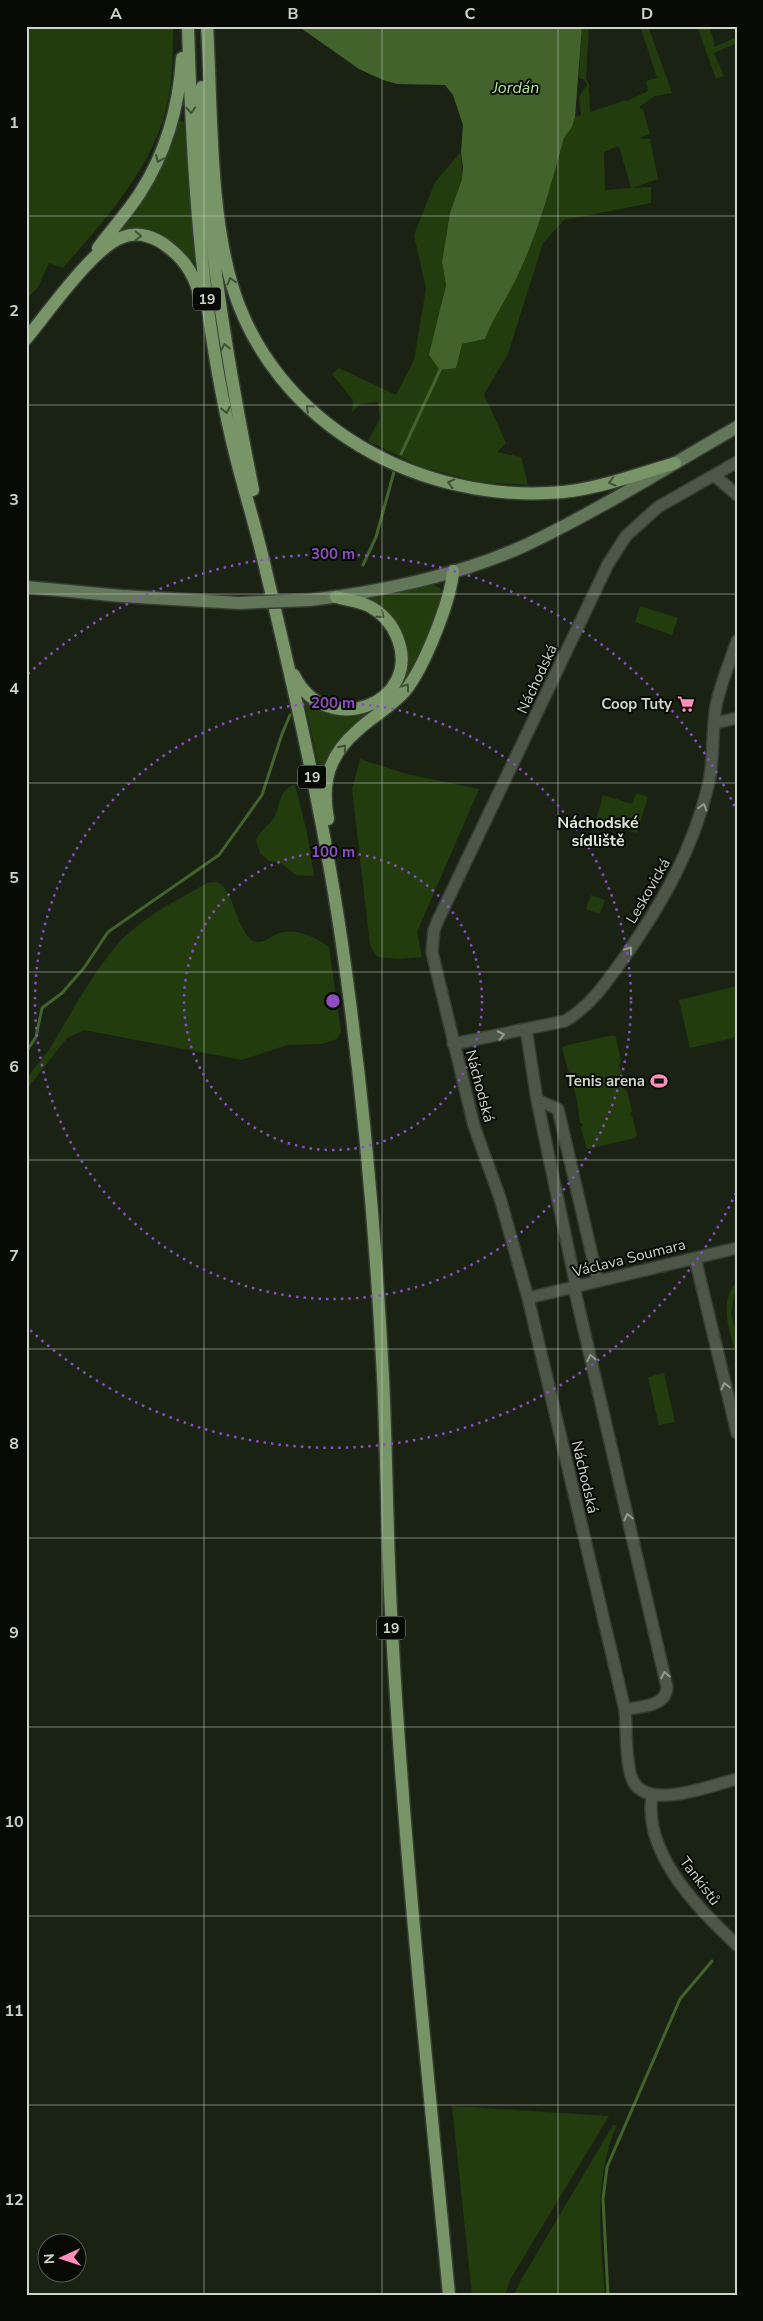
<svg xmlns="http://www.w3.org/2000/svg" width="763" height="2321" font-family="'Nunito Sans',sans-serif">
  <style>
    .green { fill: #223c0e; fill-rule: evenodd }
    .water { fill: #42642c }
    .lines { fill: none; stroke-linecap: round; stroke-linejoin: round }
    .stream { stroke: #42642c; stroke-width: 3 }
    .minor-casing { stroke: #353c32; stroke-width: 14 }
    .secondary-casing { stroke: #353c32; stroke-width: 15 }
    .primary-casing { stroke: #353c32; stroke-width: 15 }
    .minor { stroke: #4c5747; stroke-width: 11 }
    .secondary { stroke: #627658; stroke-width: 12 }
    .primary { stroke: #789568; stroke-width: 12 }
    .secondary-bridge-casing { stroke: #353c32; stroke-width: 15; stroke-linecap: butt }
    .secondary-bridge { stroke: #627658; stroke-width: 12 }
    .oneway { stroke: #405036 }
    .oneway2 { stroke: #949c8f }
    .grid { fill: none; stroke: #ced4ca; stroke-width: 1; stroke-opacity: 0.55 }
    .ring { fill: none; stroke: #8c4ec1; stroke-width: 2.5; stroke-dasharray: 2.5 5 }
    .labels { text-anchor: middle; stroke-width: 4; stroke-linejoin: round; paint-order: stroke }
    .shield { fill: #070a05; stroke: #92978f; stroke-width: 1 }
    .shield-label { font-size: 14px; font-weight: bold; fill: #ced4ca }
    .street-label { font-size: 15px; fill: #ced4ca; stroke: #070a05 }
    .poi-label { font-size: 15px; font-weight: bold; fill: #ced4ca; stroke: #070a05; text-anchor: end }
    .water-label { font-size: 16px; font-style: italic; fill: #b4e996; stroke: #070a05 }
    .neighbourhood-label { font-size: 16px; font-weight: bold; fill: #dde9d6; stroke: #070a05 }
    .centre { fill: #8c4ec1; stroke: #070a05; stroke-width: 2.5 }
    .ring-label { font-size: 15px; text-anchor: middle; font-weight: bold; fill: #8c4ec1; stroke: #070a05; stroke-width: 4; stroke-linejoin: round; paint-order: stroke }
    .neatline { fill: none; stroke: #ced4ca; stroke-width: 2 }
    .grid-label { font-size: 16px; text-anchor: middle; font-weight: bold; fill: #ced4ca }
  </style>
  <rect width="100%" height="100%" fill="#1a2214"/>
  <path class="green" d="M26,26H173C173,54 173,82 166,110C149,172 104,221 63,268L49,263L38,287L26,300Z
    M582,26H589L586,78L589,85L590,112L626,100L629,102V100L648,91L646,81L657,78L640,26H648L672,93L655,96L639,107L643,110L650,134L639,138L650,139L658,179L633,188L651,187V203L564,220L543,243L508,354L484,394L506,443L497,452L521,457L528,485L478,482L419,466L368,441L380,418L378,402L360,404L352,412L353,400L332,374L339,368L396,395L414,360L426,288L414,235L435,182L461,152L462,179L450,213L442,262L446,285L441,304L462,344L485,339C492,321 502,306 511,289C536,241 550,189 564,138L572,127L575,117L581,115L579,97L587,85L585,80L579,78ZM619,146L631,188L605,190L604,152Z
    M697,26H709L714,41V47L737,37V43L714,53L724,76L716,79Z
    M179,121L184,122L196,264L162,236L140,229H122L121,227C146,191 166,162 179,121Z
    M432,584L441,589L442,597C429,630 418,665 396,693C412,664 410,634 386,610C382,606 375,603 371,599Z
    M640,606L678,618L672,635L635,622Z
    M304,700C324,717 346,721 371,712L327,761L321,775Z
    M360,759L407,774L479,789L417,932L422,957L399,959L377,957L370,945L352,789Z
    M295,785L307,833L314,876L296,875L281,863L269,861L260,853L256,840C260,830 268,827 274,818C280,807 279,788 295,785Z
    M636,793L648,797L637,833L596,820L603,795L632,804Z
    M216,882C234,887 235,928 253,941C263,945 270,936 280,933C297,928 315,937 329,947L341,1032L337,1039L322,1044L287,1045L242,1060L84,1030L67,1038L26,1090C26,1072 41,1063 50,1048C71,1014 90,977 116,946C140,918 176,901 207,883Z
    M591,895L605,900L600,914L586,909Z
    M737,986V1037L690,1048L679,1000Z
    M613,1035L616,1037L621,1061L619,1065L626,1086L624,1089L627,1091L632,1111L630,1114L632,1116L637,1135L635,1138L588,1149L586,1147L581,1127L583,1124L580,1123L577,1100L562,1049L564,1046Z
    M737,1281L731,1313L737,1337V1359C731,1333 717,1304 737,1281Z
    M664,1373L675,1422L659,1425L648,1377Z
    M452,2106L609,2116L511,2278L505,2295H472Z
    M613,2125H617C593,2179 600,2238 605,2295H514L521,2280Z"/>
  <path class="water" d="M298,26H582L575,117L572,127L564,138C550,189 536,241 511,289C502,306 492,321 485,339L462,344L456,368L440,370L429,355L446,285L442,262L450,213L462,179L463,167L461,152L463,125L453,95L445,85L397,84L383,80L359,69Z"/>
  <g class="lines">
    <path class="stream" d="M401,454L441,368
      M363,565L376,537L394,472
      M26,1052L36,1037L42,1008L62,993L84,968L108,932L219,855L262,795L282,734L290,715
      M608,2295L603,2199L607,2167L680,1999L712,1961"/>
    <g class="minor-casing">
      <path id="minor" d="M737,462L658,507L626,536L608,564L438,920L434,930L432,952L474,1126L500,1198L528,1298L625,1710C627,1731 625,1756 631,1776C642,1814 711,1785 737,1779
        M714,475L737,495
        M715,723L737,718
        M526,1029L537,1100L576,1286
        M453,1044L565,1021C592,1005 608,980 626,955C663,902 693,849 708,786C715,760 711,732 716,706C720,685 730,662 737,641
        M537,1100L558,1109L598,1281
        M695,1258L737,1433
        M574,1287L667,1687C666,1707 641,1706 625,1710
        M528,1298L737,1248
        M652,1796C643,1853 698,1909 737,1945"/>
    </g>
    <g class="secondary-casing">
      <path id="secondary" d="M26,587L122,596L239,603
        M310,600C380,592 461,575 526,545C598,511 667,467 737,427"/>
    </g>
    <g class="primary-casing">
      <path id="primary" d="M188,26C192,164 200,303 231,437C241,482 256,526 266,571C297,701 327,833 345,965C364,1102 376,1239 383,1377C387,1462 387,1546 392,1630C404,1852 428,2073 449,2295
        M207,26C212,108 209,208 232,285C274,426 422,505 563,492C601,488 638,474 675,463
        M202,87C204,225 226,355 253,490
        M98,248C112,229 128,212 140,193C167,151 179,106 182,58
        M26,339C47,314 94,246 123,237C139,231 156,237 169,248C186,261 196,277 200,299
        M294,675C326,741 424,703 397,637C392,624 382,613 369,606C359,601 347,600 336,597
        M328,819C321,782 329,755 358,730C373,716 391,707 405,691C424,668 451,600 453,571"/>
    </g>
    <use href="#minor" class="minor"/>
    <use href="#secondary" class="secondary"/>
    <use href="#primary" class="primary"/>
    <g class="secondary-bridge-casing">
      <path id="secondary-bridge" d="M239,603L310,600"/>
    </g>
    <use href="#secondary-bridge" class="secondary-bridge"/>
  </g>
  <defs><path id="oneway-chevron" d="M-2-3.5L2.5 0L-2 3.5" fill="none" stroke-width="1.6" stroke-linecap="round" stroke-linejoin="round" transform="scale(1.25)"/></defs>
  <g class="oneway">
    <use href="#oneway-chevron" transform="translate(191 110) rotate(87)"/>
    <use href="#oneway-chevron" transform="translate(159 159) rotate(113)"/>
    <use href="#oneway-chevron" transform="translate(138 236) rotate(1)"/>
    <use href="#oneway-chevron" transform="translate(231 281) rotate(-106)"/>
    <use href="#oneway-chevron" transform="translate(225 347) rotate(-101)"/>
    <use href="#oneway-chevron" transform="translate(309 408) rotate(-138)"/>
    <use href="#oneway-chevron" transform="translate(226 410) rotate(79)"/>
    <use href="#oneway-chevron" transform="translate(612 482) rotate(165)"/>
    <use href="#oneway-chevron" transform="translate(451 483) rotate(-166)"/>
    <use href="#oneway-chevron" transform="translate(381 615) rotate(40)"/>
    <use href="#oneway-chevron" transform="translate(406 687) rotate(-55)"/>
    <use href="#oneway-chevron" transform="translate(343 748) rotate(-51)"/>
  </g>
  <g class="oneway2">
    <use href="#oneway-chevron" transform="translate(703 807) rotate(-74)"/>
    <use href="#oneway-chevron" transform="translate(629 950) rotate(-54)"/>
    <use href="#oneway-chevron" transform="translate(501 1035) rotate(-12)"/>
    <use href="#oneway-chevron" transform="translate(591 1358) rotate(-103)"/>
    <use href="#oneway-chevron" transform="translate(725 1386) rotate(-104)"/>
    <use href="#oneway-chevron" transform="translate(628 1517) rotate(-103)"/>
    <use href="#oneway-chevron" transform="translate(665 1675) rotate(-101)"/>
  </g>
  <path class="grid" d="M204,26V2295M382,26V2295M558,26V2295M26,216H737M26,405H737M26,594H737M26,783H737M26,972H737M26,1160H737M26,1349H737M26,1538H737M26,1727H737M26,1916H737M26,2105H737"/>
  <g class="ring">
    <circle cx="333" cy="1001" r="149"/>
    <circle cx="333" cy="1001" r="298"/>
    <path d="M736 1193A447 447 0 0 1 28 1328M28 674A447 447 0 0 1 736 809"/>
  </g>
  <defs>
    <g id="supermarket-bare" transform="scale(1.35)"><path d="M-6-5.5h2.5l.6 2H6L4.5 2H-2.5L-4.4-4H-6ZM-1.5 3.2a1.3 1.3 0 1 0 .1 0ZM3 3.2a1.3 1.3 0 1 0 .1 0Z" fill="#ff8ebb" stroke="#070a05" stroke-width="2.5" paint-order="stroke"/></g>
    <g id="stadium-bare" transform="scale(1.35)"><path d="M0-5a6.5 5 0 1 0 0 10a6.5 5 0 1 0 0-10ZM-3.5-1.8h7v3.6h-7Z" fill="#ff8ebb" stroke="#070a05" stroke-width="2.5" paint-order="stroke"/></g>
  </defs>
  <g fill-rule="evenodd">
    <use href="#supermarket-bare" x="686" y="704"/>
    <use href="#stadium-bare" x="659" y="1081"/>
  </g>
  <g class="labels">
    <g class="shield">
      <rect x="193" y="287.5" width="28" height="23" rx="4"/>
      <rect x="298" y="765.5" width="28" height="23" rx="4"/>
      <rect x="377" y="1616.5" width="28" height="23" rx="4"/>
    </g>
    <g class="shield-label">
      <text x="207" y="304">19</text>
      <text x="312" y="782">19</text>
      <text x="391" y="1633">19</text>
    </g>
    <g class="street-label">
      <text transform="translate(537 679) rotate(-65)" y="5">Náchodská</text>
      <text transform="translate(648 891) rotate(-60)" y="5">Leskovická</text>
      <text transform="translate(480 1086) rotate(75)" y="5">Náchodská</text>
      <text transform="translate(629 1258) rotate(-14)" y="5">Václava Soumara</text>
      <text transform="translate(585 1477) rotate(77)" y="5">Náchodská</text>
      <text transform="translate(700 1881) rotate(53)" y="5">Tankistů</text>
    </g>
    <g class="poi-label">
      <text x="672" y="709">Coop Tuty</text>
      <text x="645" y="1086">Tenis arena</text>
    </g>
    <g class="water-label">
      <text x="516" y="93">Jordán</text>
    </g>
    <g class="neighbourhood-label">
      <text x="598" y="828">Náchodské<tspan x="598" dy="18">sídliště</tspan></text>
    </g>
  </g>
  <circle cx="333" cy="1001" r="8" class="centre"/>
  <g class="ring-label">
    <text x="333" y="559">300 m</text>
    <text x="333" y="708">200 m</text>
    <text x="333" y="857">100 m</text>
  </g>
  <rect width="763" height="2321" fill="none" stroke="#070a05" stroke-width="55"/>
  <g transform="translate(62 2258) rotate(267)"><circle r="24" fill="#070a05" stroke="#575b54"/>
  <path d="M0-4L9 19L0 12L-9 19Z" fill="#ff8ebb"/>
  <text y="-8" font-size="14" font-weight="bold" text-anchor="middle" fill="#ced4ca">N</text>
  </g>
  <rect x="28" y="28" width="708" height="2266" class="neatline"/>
  <g class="grid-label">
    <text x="116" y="19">A</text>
    <text x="293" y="19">B</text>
    <text x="470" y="19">C</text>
    <text x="647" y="19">D</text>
    <text x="14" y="128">1</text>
    <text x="14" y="316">2</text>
    <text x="14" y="505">3</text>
    <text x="14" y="694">4</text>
    <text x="14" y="883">5</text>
    <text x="14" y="1072">6</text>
    <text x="14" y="1261">7</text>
    <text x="14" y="1449">8</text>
    <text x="14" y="1638">9</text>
    <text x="14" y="1827">10</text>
    <text x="14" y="2016">11</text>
    <text x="14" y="2205">12</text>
  </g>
</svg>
